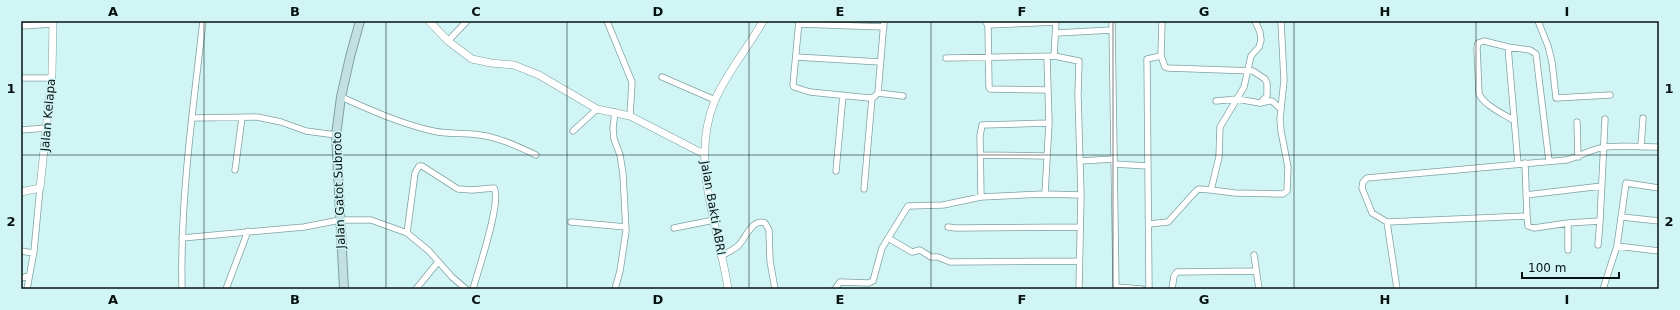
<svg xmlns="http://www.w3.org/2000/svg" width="1680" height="310" font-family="'DejaVu Sans',sans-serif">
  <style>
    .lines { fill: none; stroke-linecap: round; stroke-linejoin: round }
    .minor-casing { stroke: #7fa1a1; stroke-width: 7 }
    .tertiary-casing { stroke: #7fa1a1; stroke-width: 8 }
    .secondary-casing { stroke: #7fa1a1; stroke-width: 10 }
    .minor { stroke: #fff; stroke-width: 5.5 }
    .tertiary { stroke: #fff; stroke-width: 7 }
    .secondary { stroke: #c2e0e0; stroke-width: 8 }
    .grid { fill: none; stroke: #061212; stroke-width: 1; stroke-opacity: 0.55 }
    .labels { text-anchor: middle; stroke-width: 3; stroke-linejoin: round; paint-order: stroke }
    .street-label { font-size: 12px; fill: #061212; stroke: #d1f5f4 }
    .neatline { fill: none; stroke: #061212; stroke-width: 1.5 }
    .grid-label { font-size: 13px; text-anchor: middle; font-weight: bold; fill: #061212 }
  </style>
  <rect width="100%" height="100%" fill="#d1f5f4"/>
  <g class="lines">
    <g class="minor-casing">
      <path id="minor" d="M607,21L632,82L630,116
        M799,21L793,85L794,87L810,92L869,98L874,97L878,93L884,21
        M985,21L988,25L989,87L990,89L1048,90L1049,123L1045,194
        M1112,21L1116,289
        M1538,21L1548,46L1552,62L1556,98L1610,95
        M799,24L884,27
        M988,25L1056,22
        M21,26L53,24
        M1056,33L1112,30
        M448,41L467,21
        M1508,47L1518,164
        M1054,56L1056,21
        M1161,56L1162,21
        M796,57L880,62
        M1047,57L1048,90
        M946,58L1054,56L1079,61L1078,95L1081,195L1079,289
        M662,77L715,100
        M21,78H52
        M878,93L903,96
        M341,97C371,110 401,124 433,131C446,134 459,133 472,134C496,136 515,145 536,155
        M1216,101L1237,99L1260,103L1269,101H1272L1281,109
        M192,118L257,117L281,122L306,131L336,135
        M1513,120C1502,113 1485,106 1479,94L1477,48L1478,43L1484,41L1508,47L1530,50L1536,54L1549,161
        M1577,122L1578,157
        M21,130L47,128
        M573,131L597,109
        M1641,147L1643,118
        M981,155L1047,156
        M1080,161L1114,159
        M1114,164L1148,166
        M235,170L242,118
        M836,171L843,95
        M864,189L872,98
        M1211,190L1235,193L1283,194L1287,191L1288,167L1281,131L1280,119L1284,80L1281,21
        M1526,195L1602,186
        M981,197L980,136L982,125L1049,123
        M1527,216L1528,226L1534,228L1568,223L1600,221L1605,119
        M1622,217L1659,221
        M571,222L626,227
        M1387,222L1527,216L1525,163
        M1149,224L1168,222L1196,191L1199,189L1211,190L1219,157L1220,127L1244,87L1251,56L1259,47L1261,40L1260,32L1255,21
        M948,227L956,228L1080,227
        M674,228L714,220
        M407,233L415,173L419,166H422L458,189L472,190L494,188C502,201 478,271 473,289
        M182,238L304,227L340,220H371L407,233L429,251L452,277L466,289
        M888,238L912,252L920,250L931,257H938L950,262L1079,261
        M1598,245L1600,221
        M1617,246L1659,251
        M1568,250V223
        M21,251L33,253
        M1254,255L1259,289
        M721,256C727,253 733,250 738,246C746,238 752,218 765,223L769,230L770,261L775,289
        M21,278L29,276
        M1116,287L1142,289
        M27,289L34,251L40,188
        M182,289C180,199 193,110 203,21
        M226,289L248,231
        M416,289L438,262
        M615,289L620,271L626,231L623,174L620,155L614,139L613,128L615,112
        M835,289L840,282L868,283L873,281L882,248L908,206L943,205L981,197L1045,194L1081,195
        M1149,289L1147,59L1161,56L1165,67L1168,68L1253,71L1265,79L1267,83V96L1260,103
        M1172,289L1174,276L1177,272L1256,271
        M1397,289L1387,222L1372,213L1362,188L1363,182L1367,178L1566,160C1579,157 1591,149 1605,147C1622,145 1641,147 1659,147
        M1603,289L1617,246L1626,183L1659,188"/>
    </g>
    <g class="tertiary-casing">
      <path id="tertiary" d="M429,21L448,41L472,59L491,63L514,65L539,75L597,109L630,116L704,154
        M21,192L40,188L52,74L53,21
        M728,289C719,226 689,163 715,100C727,72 748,48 763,21"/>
    </g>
    <g class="secondary-casing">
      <path id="secondary" d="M344,289L336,135L341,97L350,57L360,21"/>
    </g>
    <use href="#minor" class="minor"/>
    <use href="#tertiary" class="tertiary"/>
    <use href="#secondary" class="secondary"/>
  </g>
  <path class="grid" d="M204,21V289M386,21V289M567,21V289M749,21V289M931,21V289M1113,21V289M1294,21V289M1476,21V289M21,155H1659"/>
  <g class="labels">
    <g class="street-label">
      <text transform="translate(48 115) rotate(-85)" y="4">Jalan Kelapa</text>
      <text transform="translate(339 190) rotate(-92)" y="4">Jalan Gatot Subroto</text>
      <text transform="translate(713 208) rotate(80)" y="4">Jalan Bakti ABRI</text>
    </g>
  </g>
  <rect width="1680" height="310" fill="none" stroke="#d1f5f4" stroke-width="44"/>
  <path d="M1522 272v6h97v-6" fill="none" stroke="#061212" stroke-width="2"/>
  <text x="1528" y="272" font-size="12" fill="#061212" stroke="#d1f5f4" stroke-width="3" paint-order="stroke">100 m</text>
  <rect x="22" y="22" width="1636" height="266" class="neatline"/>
  <g class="grid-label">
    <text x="113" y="16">A</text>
    <text x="295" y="16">B</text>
    <text x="476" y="16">C</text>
    <text x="658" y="16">D</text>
    <text x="840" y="16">E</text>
    <text x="1022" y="16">F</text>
    <text x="1204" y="16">G</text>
    <text x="1385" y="16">H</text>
    <text x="1567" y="16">I</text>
    <text x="11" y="93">1</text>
    <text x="1669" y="93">1</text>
    <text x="11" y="226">2</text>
    <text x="1669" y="226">2</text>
    <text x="113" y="304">A</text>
    <text x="295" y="304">B</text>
    <text x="476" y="304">C</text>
    <text x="658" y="304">D</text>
    <text x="840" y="304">E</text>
    <text x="1022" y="304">F</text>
    <text x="1204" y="304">G</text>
    <text x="1385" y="304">H</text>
    <text x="1567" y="304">I</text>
  </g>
</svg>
